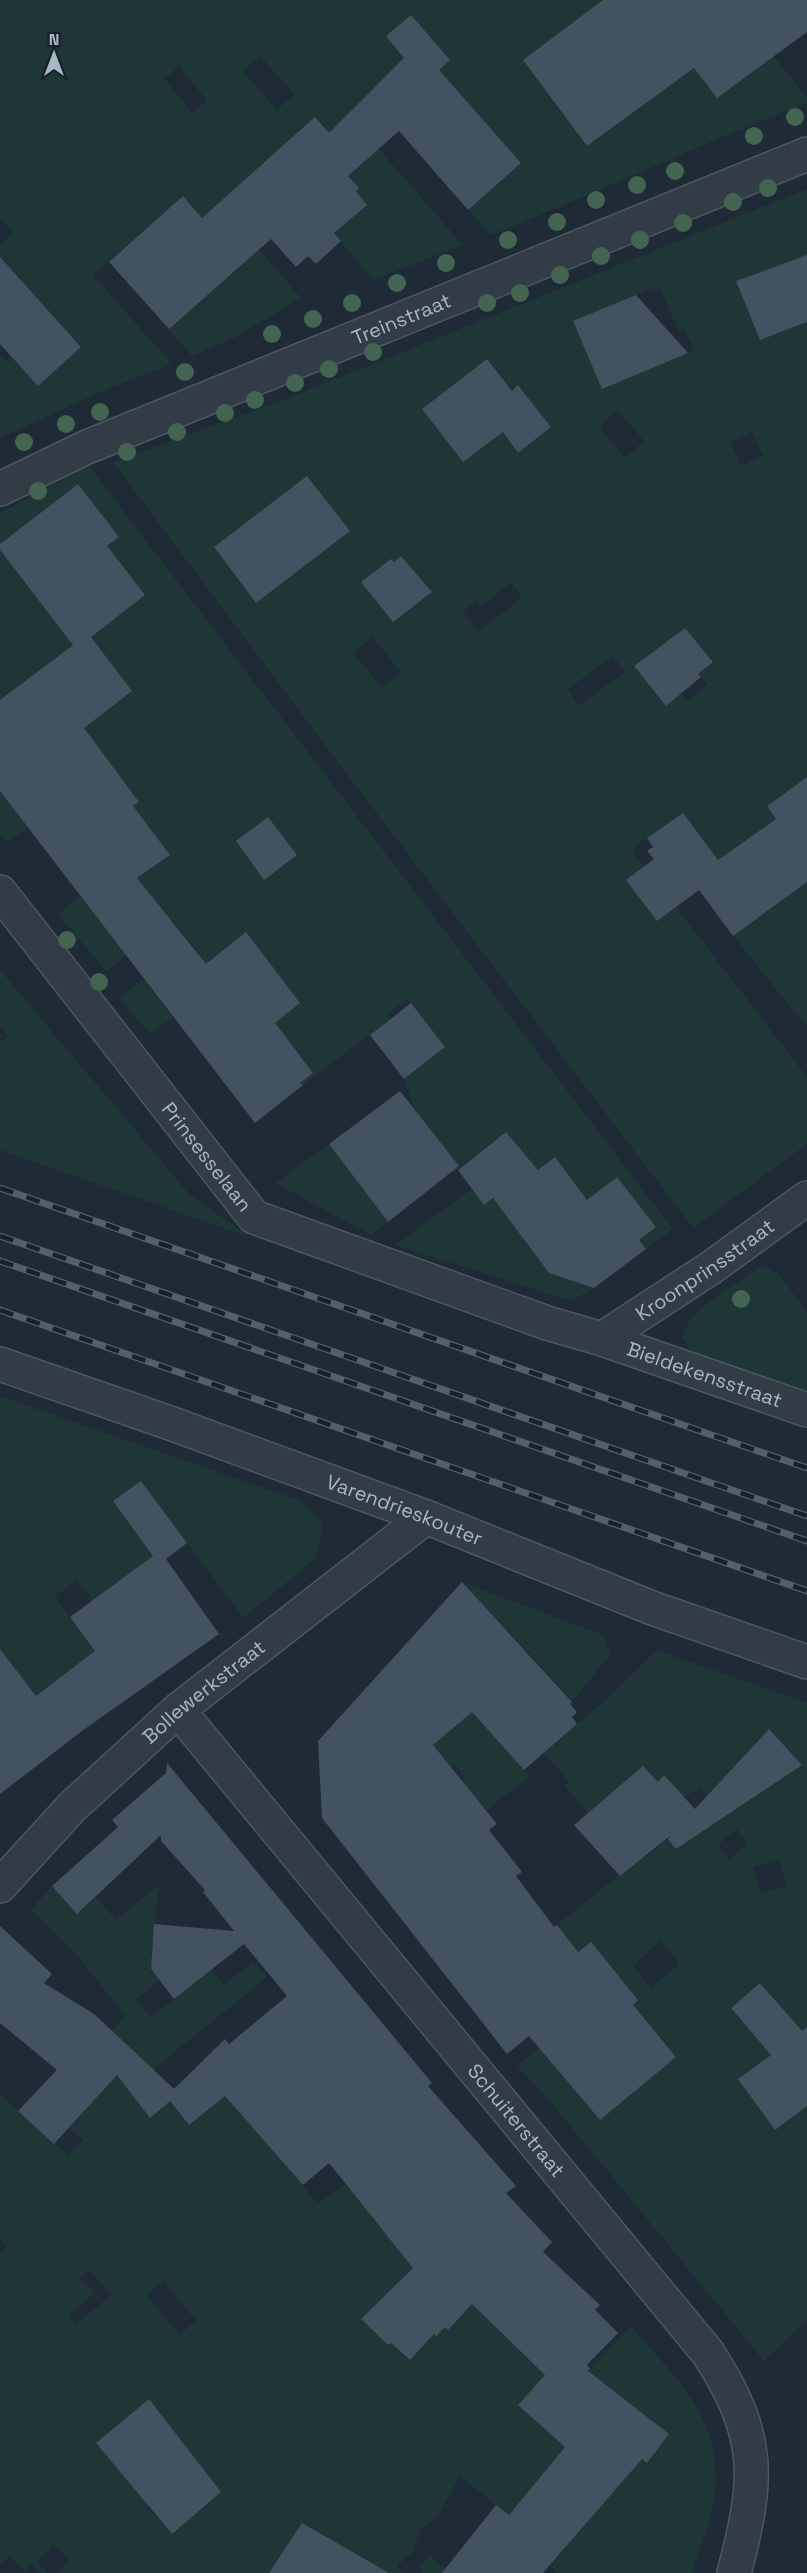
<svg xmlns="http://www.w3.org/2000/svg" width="807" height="2573" font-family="'Space Grotesk',sans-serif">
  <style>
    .green { fill: #1f3636; fill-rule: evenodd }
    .building { fill: #435260 }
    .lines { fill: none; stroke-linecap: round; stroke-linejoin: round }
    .minor-casing { stroke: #4c5761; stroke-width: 36 }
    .tertiary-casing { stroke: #4c5761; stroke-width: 36 }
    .minor { stroke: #313c46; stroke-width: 33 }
    .tertiary { stroke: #313c46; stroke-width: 33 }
    .rail-casing { stroke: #52606e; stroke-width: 7 }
    .rail { stroke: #17212a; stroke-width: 4.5; stroke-dasharray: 14; stroke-linecap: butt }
    .tree { fill: #436451 }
    .labels { text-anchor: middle; stroke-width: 5; stroke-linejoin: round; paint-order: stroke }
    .street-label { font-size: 20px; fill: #aab7c4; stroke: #17212a }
  </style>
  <rect width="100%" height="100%" fill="#1e2a35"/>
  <path class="green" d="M0,0H729L807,98V103C700,144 597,193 491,235L468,210L521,163L374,88L348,114L463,245L373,280L334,233L367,205L356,191L359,188L338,164L238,225L301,298L238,336L192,356L169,329L243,264L180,193L181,198L93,275L172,364L105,390L0,438V355L6,361L11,356L38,385L81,347L30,290L0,266V244L13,234L0,217ZM591,9L650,100L587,146L523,60ZM260,56L294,94L277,110L243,71ZM179,66L207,101L192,113L165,79Z
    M807,189V255L736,281L760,340L805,323L807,317V796L798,783L767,806L776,819L718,860L682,814L647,838L646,837L633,851L807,1077V1144L693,1228L340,765L113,462L281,401ZM659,286L679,332L685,330L694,351L649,369L574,321ZM487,359L512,391L519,385L551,427L518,453L503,432L463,462L422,409ZM618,410L644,441L625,458L599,427ZM752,432L763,456L741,466L731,442ZM307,476L349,531L256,603L214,548ZM401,556L426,585L427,595L393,622L361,582L391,559L394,562ZM511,582L522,597L478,632L463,612L477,601L482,606ZM685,628L713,662L698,674L707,685L687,701L680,694L665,705L634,666ZM373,637L401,673L382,688L354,653ZM613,656L625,672L579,706L568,689Z
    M89,466L673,1229L646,1249L639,1240L656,1227L617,1177L587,1200L555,1157L547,1163L550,1167L542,1174L506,1133L437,1183L406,1142L415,1110L404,1079L445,1047L408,999L388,1014L390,1019L303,1085L300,1083L313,1073L287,1039L261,1034L300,1003L273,968L206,964L173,920L106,971L58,914L80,896L109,933L153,900L137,878L169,855L103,829L139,802L111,764L38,762L132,691L88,633L29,678L0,723V550L38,600L119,537L78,484L0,544V513ZM268,817L297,855L265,879L236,841Z
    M0,791L28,828L5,842L0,835Z
    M807,882V1027L733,936Z
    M0,970L191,1196L252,1238L0,1150V1042L8,1036L0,1025Z
    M144,980L173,1018L149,1034L119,997Z
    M329,1144L388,1222L371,1235L275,1183Z
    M472,1189L484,1205L499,1194L526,1243L549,1273L594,1288L571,1301L395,1245Z
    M762,1266L778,1273L807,1312V1392L692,1354L682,1337C688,1309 739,1282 762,1266Z
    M0,1396L301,1501L321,1521V1536L316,1558L243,1618L141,1481L114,1502L160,1564L116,1583L92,1601L77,1580L55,1596L70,1618L101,1650L36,1696L0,1649Z
    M462,1582L603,1635L610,1655L573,1701Z
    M657,1650L807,1703V2027L738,2079L775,2129L807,2106V2320L764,2361L544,2094L517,2066L557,2032L576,1954L552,1947L566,1937L557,1925L631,1866L616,1844L564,1786L569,1782L544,1753L609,1697ZM769,1729L779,1740L745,1755ZM789,1749L800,1765L763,1766ZM643,1766L658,1782L664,1776L684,1797L700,1788L712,1801L646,1857L629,1838L619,1787ZM737,1829L748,1844L729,1859L718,1845ZM779,1859L786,1886L761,1893L753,1867ZM661,1940L679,1964L651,1988L633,1966ZM761,1983L776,2001L746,2026L731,2008ZM657,2035L676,2056L600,2120L561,2074Z
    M446,1684L530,1776L448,1840L414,1814L465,1777L455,1764L432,1780L431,1732Z
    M159,1885L151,1957L156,1963L150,1969L157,1977L164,1972L167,1974L195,1949L224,1985L253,1962L267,1977L138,2082L150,2096L140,2104L150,2117L161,2108L156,2102L216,2054L239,2085L282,2049L322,2100L355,2073L366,2087L280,2157L317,2203L345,2184L386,2234L393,2229L423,2258L362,2319L388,2345L392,2344L410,2360L431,2338L445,2327L448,2330L472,2304L501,2332L508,2326L527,2343L532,2338L558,2362L518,2405L527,2413L536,2404L540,2406L552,2392L562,2399L631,2326C679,2382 726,2421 714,2502C710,2526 699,2550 692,2573H558L550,2566L641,2459L647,2462L669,2434L612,2392L509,2515L460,2476L439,2515L421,2529L412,2553L397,2566L405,2573H387L371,2563L364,2573H57L69,2560L53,2545L37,2562L48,2573H41L32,2564L25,2571L9,2556L0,2565V2254L7,2247L0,2240V2095L68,2155L83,2140L70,2128L86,2110L50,2077L75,2047L88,2058L126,2016L75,1953L31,1910L52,1886L77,1914L96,1897L116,1920ZM166,1974L182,1992L151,2017L136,2000ZM269,2084L292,2112L262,2138L238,2111ZM186,2095L202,2115L189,2125L173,2106ZM88,2269L112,2294L76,2324L69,2315L95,2293L80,2279ZM164,2281L196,2321L179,2335L146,2295ZM198,2464L221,2492L172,2534L147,2507Z
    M430,2556L452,2573H423L419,2566Z"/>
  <path class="building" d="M603,0H807V32L717,98L694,68L587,146L523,60Z
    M411,15L450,60L439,70L521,163L468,210L399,131L348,176L359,188L356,191L367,205L334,233L341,241L316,264L308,256L296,267L271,239L169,329L109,262L183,196L202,218L315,117L329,133L404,58L386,36Z
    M807,255V322L760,340L736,281Z
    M0,257L81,347L38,386L0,344Z
    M636,295L688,353L602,389L573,321Z
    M487,359L512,391L518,385L551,427L518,453L503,432L463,462L422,409Z
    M307,476L350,531L256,603L214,547Z
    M78,484L119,537L107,546L145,595L91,637L132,691L84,728L139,802L133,806L170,855L137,878L206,964L246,932L300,1003L275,1023L313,1073L300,1083L303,1085L255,1123L0,791V700L73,645L0,550V544Z
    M401,556L432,592L393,622L361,582L391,559L394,562Z
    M685,628L713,662L698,674L701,677L666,706L634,666Z
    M807,777V882L733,936L699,890L657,921L626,880L654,859L647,851L653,847L647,838L683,813L718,860L776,819L767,806Z
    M268,817L297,855L264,880L236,841Z
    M411,1003L445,1047L404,1079L370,1035Z
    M400,1091L459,1166L388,1222L329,1144Z
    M506,1132L538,1170L555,1157L587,1200L617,1177L656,1227L639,1240L646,1249L594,1288L549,1273L493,1198L484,1205L458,1170Z
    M141,1481L187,1543L166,1559L219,1634L82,1731L0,1794V1649L36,1696L95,1651L70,1617L153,1556L113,1501Z
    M462,1582L572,1702L570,1704L577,1712L572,1717L577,1724L524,1770L472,1712L433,1745L497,1824L489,1830L522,1872L516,1876L554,1927L557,1925L578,1952L591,1942L638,2000L633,2005L676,2057L600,2120L529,2036L507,2054L322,1818L318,1741Z
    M769,1729L802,1765L676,1849L668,1839L671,1835L620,1876L574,1825L643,1766L658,1782L664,1775L695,1809Z
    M167,1763L432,2083L428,2086L516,2186L506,2193L552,2242L543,2252L600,2305L595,2310L618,2333L587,2365L590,2368L588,2371L669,2434L647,2463L642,2459L543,2573H442L496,2505L509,2515L565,2447L518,2405L545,2375L472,2304L448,2330L445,2327L436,2336L434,2334L410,2360L391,2343L388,2345L361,2319L413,2268L329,2163L303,2185L225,2096L189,2125L170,2101L150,2118L117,2075L54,2144L18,2111L57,2070L0,2023V1926L52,1974L44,1983L94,2014L174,2089L225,2039L229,2044L287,1996L244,1944L174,1999L151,1969L154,1924L234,1931L203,1892L205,1890L161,1841V1835L77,1914L52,1886L118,1827L112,1820L166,1773Z
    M760,1983L802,2031L807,2027V2106L775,2130L738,2079L771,2055L731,2008Z
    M149,2399L221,2492L172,2534L96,2443Z
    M302,2523L389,2573H269Z"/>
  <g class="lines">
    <g class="minor-casing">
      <g id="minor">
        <path id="s1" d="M0,489L87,447L807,154"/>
        <path id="s2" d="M0,892L254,1217L547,1323L602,1339L807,1410"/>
        <path id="s3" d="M602,1339L712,1267L807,1198"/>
        <path id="s4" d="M178,1710L708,2353C762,2436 759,2479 734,2573"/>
        <path id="s5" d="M0,1886L72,1807L178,1710L426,1517"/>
      </g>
    </g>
    <g class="tertiary-casing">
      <g id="tertiary">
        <path id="s6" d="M0,1364L170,1423L426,1517L652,1608L807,1662"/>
      </g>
    </g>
    <use href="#minor" class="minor"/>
    <use href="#tertiary" class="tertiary"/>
    <g class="rail-casing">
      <path id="rail" d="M0,1188L807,1468
        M0,1236L807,1516
        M0,1261L807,1541
        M0,1310L807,1591"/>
    </g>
    <use href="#rail" class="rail"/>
  </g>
  <g class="tree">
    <circle cx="795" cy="117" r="9"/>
    <circle cx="754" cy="136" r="9"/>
    <circle cx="675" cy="171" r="9"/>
    <circle cx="637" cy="185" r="9"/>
    <circle cx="768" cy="188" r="9"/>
    <circle cx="596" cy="200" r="9"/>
    <circle cx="733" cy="202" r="9"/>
    <circle cx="557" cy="222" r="9"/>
    <circle cx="683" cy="223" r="9"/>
    <circle cx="508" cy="240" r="9"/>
    <circle cx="640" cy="240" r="9"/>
    <circle cx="601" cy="256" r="9"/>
    <circle cx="446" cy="263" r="9"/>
    <circle cx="560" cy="275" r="9"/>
    <circle cx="397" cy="283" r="9"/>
    <circle cx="520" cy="293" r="9"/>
    <circle cx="352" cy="303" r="9"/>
    <circle cx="487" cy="303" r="9"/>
    <circle cx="313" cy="319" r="9"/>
    <circle cx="272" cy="334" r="9"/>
    <circle cx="373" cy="352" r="9"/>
    <circle cx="329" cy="369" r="9"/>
    <circle cx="185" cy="372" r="9"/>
    <circle cx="295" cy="383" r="9"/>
    <circle cx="255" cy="400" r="9"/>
    <circle cx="100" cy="412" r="9"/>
    <circle cx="225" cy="413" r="9"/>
    <circle cx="66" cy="424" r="9"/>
    <circle cx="177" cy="432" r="9"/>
    <circle cx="24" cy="442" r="9"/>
    <circle cx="127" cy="452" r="9"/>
    <circle cx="38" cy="491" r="9"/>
    <circle cx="67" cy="940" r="9"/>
    <circle cx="99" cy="982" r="9"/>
    <circle cx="741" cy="1299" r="9"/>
  </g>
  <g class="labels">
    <g class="street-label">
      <text dy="7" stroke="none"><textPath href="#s1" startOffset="436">Treinstraat</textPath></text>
      <text dy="7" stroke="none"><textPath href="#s2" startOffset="336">Prinsesselaan</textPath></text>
      <text dy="7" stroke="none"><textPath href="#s3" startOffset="124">Kroonprinsstraat</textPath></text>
      <text dy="7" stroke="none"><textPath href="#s2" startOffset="890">Bieldekensstraat</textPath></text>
      <text dy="7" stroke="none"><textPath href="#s6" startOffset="430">Varendrieskouter</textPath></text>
      <text dy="7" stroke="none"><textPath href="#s5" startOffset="282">Bollewerkstraat</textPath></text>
      <text dy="7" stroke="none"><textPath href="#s4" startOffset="532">Schuiterstraat</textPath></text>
    </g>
  </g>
  <g transform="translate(54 54)" stroke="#17212a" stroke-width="4.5" paint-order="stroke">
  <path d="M0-4.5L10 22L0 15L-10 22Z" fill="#aab7c4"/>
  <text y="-9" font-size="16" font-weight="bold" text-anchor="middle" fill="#aab7c4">N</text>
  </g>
</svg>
